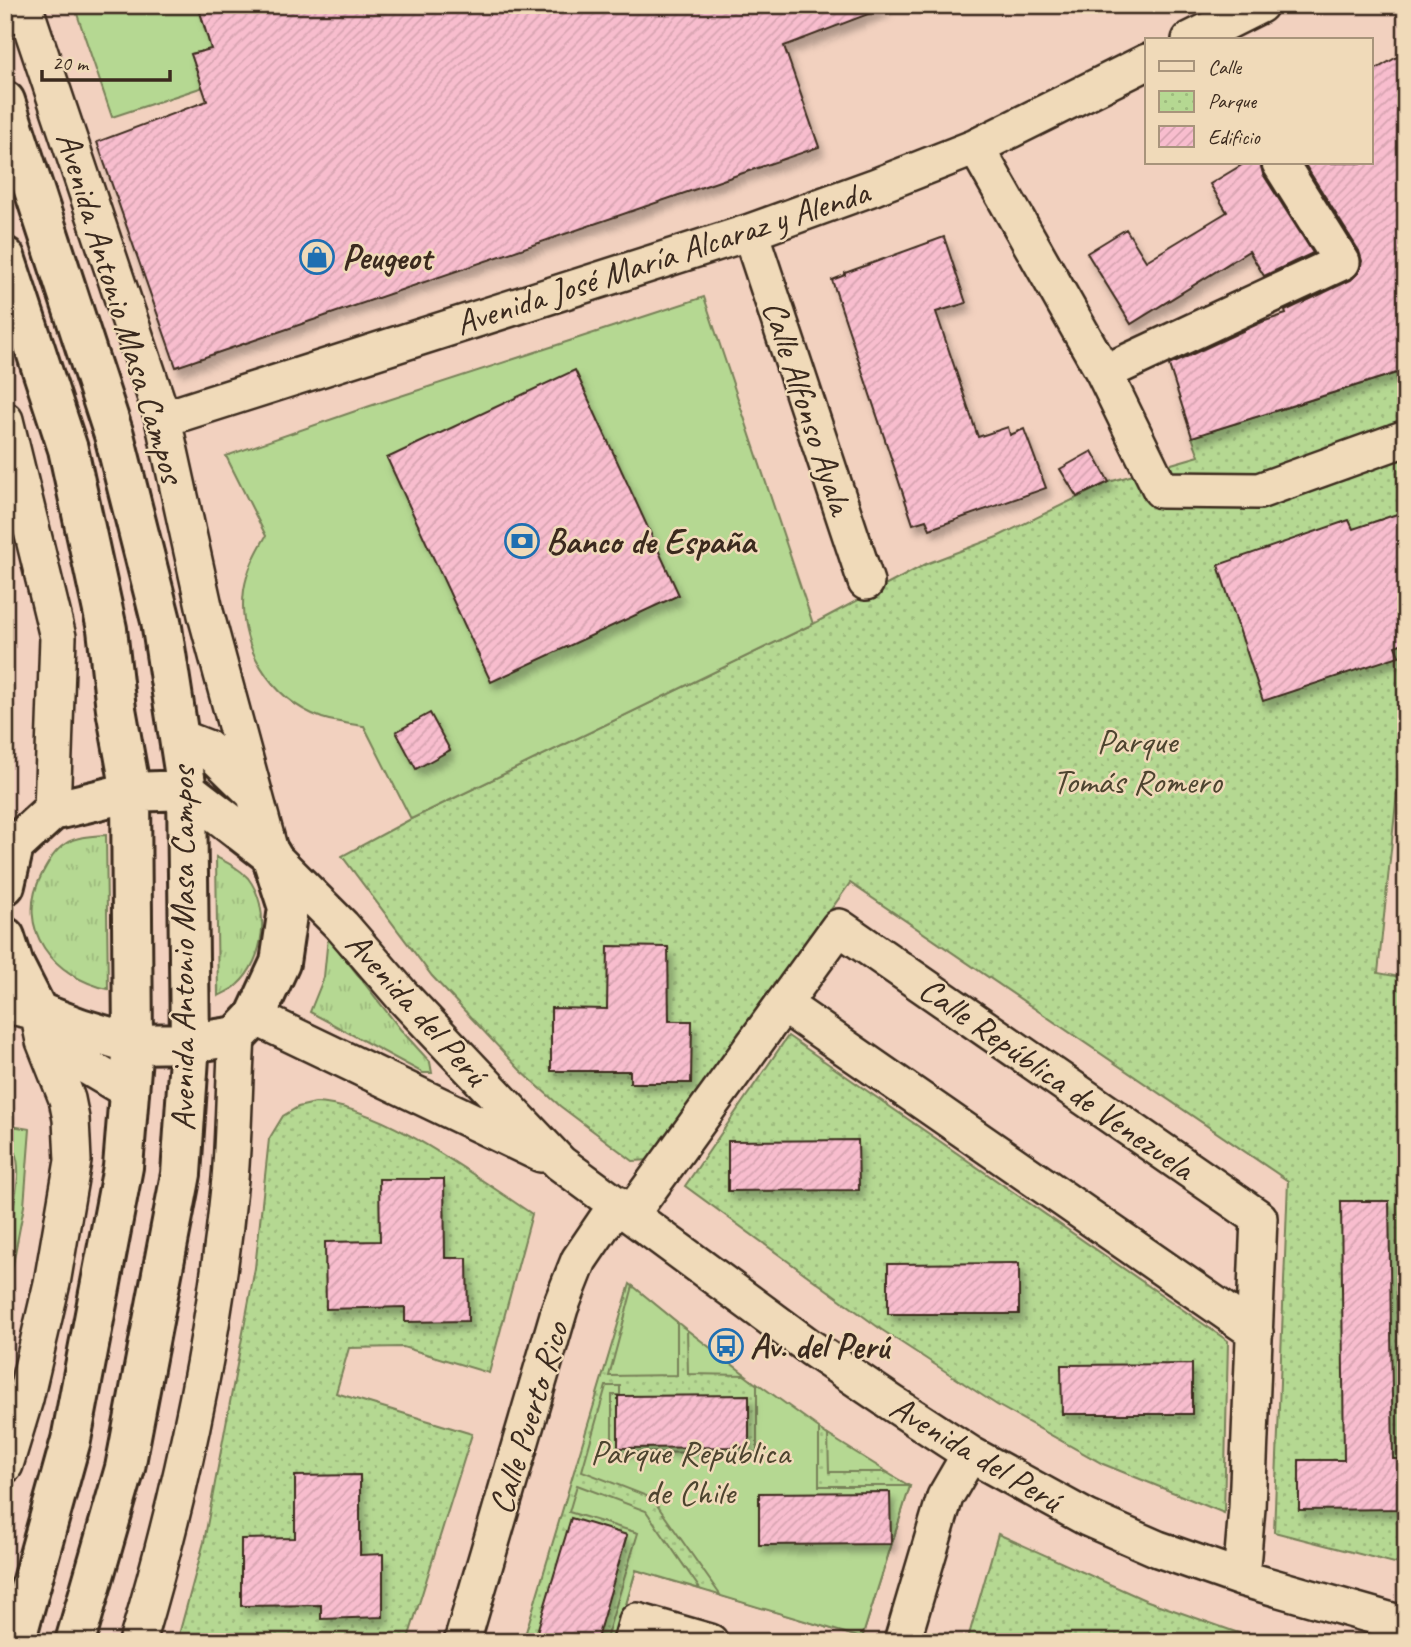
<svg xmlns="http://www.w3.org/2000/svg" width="1411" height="1647" font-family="Caveat,sans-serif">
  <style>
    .grass { fill: url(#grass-tufts); stroke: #788158; stroke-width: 2 }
    .park { fill: url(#park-dots); stroke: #788158; stroke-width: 2 }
    .garden { fill: #b5d892; stroke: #788158; stroke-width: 2 }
    .building { fill: url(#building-hatch); stroke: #3b2a1e; stroke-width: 2; filter: url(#shadow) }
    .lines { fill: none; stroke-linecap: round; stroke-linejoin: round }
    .street-casing { stroke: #3b2a1e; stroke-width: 40 }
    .highway-casing { stroke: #3b2a1e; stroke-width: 44 }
    .street { stroke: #f0dab9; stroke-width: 35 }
    .highway { stroke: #f0dab9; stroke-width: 38 }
    .labels { text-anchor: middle; stroke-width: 5; stroke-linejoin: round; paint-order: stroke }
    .poi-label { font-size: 35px; font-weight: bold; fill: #3b2a1e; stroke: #f0dab9; text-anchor: start }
    .street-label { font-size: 35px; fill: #3b2a1e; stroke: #f0dab9 }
    .park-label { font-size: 35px; fill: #4d442f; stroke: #f0dab9 }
  </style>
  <defs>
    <pattern id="grass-tufts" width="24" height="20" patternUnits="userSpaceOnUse" patternTransform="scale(1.75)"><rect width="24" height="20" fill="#b5d892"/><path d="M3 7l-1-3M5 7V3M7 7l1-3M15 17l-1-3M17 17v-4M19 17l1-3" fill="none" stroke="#9dba7d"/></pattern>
    <pattern id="park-dots" width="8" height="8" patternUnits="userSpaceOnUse" patternTransform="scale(1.75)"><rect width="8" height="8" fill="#b5d892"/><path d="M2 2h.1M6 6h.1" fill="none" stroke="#9dba7d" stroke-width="1.8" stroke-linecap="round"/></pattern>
    <pattern id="building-hatch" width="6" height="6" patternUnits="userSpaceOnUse" patternTransform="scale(1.75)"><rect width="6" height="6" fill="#f8bdce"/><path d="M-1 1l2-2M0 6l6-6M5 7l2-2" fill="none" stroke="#d6a3b0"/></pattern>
    <filter id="shadow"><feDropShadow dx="4.5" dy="8" stdDeviation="3.5" flood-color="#0004"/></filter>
  </defs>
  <rect width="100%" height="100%" fill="#f2d1bf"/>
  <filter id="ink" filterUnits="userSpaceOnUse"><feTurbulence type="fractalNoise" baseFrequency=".0143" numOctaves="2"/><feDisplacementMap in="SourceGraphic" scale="14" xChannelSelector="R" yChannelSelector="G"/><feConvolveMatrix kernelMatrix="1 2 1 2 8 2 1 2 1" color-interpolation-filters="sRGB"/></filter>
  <g filter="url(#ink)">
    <path class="grass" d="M106,835L108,989C55,978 13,929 42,874C48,863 54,851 65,844C77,836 93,836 106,835Z
      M216,857C228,863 239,868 248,878C271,908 265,960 237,985C232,990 224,993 218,996Z
      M328,937L401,1030L430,1062L432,1073H423L310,1012L324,977Z"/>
    <path class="park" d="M1406,370V708L1378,973L1406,978V1566L1274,1532L1288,1181L850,883L652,1160L633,1161L560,1106L520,1070L432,976L342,856L411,819L813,624L926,564L997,537L1109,482L1199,456L1192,437Z
      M788,1036L1228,1341L1224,1513L1103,1464L997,1405L882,1330L685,1186Z
      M315,1103C382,1105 476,1177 532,1214L489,1373L403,1347L349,1348L336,1393L472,1434L407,1642H177L204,1542L255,1268L269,1139L283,1116L298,1107Z
      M630,1284C718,1356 810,1430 910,1486L862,1638L636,1570L615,1642H523Z
      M998,1534L1145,1600L1264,1642H967Z"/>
    <path class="garden" d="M74,5H198L211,49L191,54L203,87L112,117Z
      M704,297L813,624L411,819L364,726C350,724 335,722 322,718C270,699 237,644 244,590C247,570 256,553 266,536L226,456L370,406Z
      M5,1125L30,1129L24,1206L5,1306C5,1286 3,1264 5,1245C8,1219 33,1157 5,1141Z
      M633,1286L677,1322V1375L609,1376Z
      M687,1330L746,1375L688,1374Z
      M757,1383L819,1428V1486H910L862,1638L721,1596L652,1498L582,1471L606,1386H620V1395H612V1453L757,1452Z
      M828,1435L887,1472H829Z
      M577,1485L646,1511L700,1589L636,1570L615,1642H605L638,1533L569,1512Z"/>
    <path class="building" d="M198,5H883L884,8L784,46L819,147L176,367L97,142L207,101L191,54L211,49Z
      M1406,52V370L1192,437L1169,365L1262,322L1286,314L1285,311L1351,280L1359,272L1362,261L1359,251L1304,163H1371V72Z
      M1245,163H1260L1263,174L1313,253L1264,276L1249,251L1131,324L1087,253L1126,229L1146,261L1227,212L1210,184Z
      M944,237L966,303L936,312L978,437L1008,427L1010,435L1024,429L1046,488L930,529L926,520L913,524L832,280L845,275V273Z
      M575,370L679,595L491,682L387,458Z
      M1092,451L1109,482L1077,497L1060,469Z
      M1406,511V642L1395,646L1399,656L1263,701L1218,565L1349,520L1353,529Z
      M430,713L450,750L416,769L396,732Z
      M608,946L668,947L669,1021H692L691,1083H630V1071H551V1008L607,1009Z
      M858,1140L859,1190L728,1191V1141Z
      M379,1179H444L445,1258H467L468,1321L405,1322V1307L326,1309L325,1242L380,1241Z
      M1341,1201H1389L1393,1459H1406V1509L1299,1510V1460H1344Z
      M1019,1263V1314H888V1264Z
      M1192,1364V1414H1062L1061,1365Z
      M749,1395V1447L618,1448V1396Z
      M360,1475V1555L383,1554V1617L321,1619V1605L241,1606V1539L295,1538V1476Z
      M890,1492L891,1544L759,1545V1493Z
      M571,1518L627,1535L596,1642H534Z"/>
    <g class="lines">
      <g class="street-casing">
        <path id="street" d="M24,5L163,419L206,615L271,855L342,926L405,999L560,1163L811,1348L892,1403L970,1454L1087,1518L1158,1549L1241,1578L1406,1625
          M1190,40L1260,5
          M976,147L1104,373L1161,490L1259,491L1406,438
          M750,232L866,582
          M1104,373L1342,262L1280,163
          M163,419L750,232L874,187L976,147L1147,62
          M5,420L58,637L52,811
          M179,737L207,748L252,792
          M5,1005L38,1012L44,1041L67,1099L71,1119L73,1161L52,1283L25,1399L5,1465
          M784,1005L1255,1332
          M255,1017L541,1154
          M44,1041L130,1092
          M631,1214L839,927L1259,1218L1247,1508L1241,1578
          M137,1642C182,1491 215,1336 230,1179C234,1132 234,1084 237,1036
          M462,1642L560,1308L579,1260L617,1204
          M631,1642L637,1621L710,1642
          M902,1642L945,1497L970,1454"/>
      </g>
      <g class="highway-casing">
        <path id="highway" d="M5,101L114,435L161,621L187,790L190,1043L181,1174L125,1468L75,1642
          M5,257L68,449L107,629L116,709L131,792L133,1044L123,1167L71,1440L15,1642
          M5,885L14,846L52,811L131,792L187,790L271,855L288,908L280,963L255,1017L237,1036L190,1043L133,1044L80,1028L38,1012L14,965L5,937"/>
      </g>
      <use href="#street" class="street"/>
      <use href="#highway" class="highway"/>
    </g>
  </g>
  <defs>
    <g id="shop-ring" transform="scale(1.75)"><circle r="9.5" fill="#f0dab9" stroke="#1f6fb2" stroke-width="1.5"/><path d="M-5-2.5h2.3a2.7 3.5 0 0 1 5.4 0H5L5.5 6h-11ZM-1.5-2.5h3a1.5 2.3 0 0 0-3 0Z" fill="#1f6fb2"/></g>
    <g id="bank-ring" transform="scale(1.75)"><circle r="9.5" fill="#f0dab9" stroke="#1f6fb2" stroke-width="1.5"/><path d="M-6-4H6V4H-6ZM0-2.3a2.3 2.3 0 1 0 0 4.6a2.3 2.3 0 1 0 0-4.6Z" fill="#1f6fb2"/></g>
    <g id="bus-ring" transform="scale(1.75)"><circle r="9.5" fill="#f0dab9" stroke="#1f6fb2" stroke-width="1.5"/><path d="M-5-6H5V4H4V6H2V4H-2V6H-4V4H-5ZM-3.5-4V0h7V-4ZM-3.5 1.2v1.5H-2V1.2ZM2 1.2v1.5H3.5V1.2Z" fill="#1f6fb2"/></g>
  </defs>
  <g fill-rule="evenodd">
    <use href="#shop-ring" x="317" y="257"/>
    <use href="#bank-ring" x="522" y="541"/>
    <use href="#bus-ring" x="726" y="1346"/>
  </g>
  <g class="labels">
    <g class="poi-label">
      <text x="342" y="269">Peugeot</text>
      <text x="546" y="553">Banco de España</text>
      <text x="750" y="1358">Av. del Perú</text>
    </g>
    <g class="street-label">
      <text transform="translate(662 257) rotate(-18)" y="12">Avenida José María Alcaraz y Alenda</text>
      <text transform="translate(121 307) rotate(73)" y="12">Avenida Antonio Masa Campos</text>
      <text transform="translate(808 407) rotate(72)" y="12">Calle Alfonso Ayala</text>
      <text transform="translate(182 949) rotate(-90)" y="12">Avenida Antonio Masa Campos</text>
      <text transform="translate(417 1008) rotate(48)" y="12">Avenida del Perú</text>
      <text transform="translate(1057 1078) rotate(35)" y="12">Calle República de Venezuela</text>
      <text transform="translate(528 1418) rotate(-73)" y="12">Calle Puerto Rico</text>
      <text transform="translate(976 1453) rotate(31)" y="12">Avenida del Perú</text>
    </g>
    <g class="park-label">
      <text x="1137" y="753">Parque<tspan x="1137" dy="40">Tomás Romero</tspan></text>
      <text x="690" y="1464">Parque República<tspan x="690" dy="40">de Chile</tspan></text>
    </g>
  </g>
  <rect width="1411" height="1647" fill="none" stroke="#f0dab9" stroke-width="28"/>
  <rect x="14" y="14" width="1383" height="1619" fill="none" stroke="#3b2a1e" stroke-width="2.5" filter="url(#ink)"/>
  <rect x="1145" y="38" width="228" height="126" fill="#f0dab9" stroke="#a8947b" stroke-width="2"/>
  <rect x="1159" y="61" width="35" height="10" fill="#f0dab9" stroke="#a8947b" stroke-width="2"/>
  <text x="1208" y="74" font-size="21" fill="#3b2a1e">Calle</text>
  <rect x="1159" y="91" width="35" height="21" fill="url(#park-dots)" stroke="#a8947b" stroke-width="2"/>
  <text x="1208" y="108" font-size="21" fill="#3b2a1e">Parque</text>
  <rect x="1159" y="126" width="35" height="21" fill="url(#building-hatch)" stroke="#a8947b" stroke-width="2"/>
  <text x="1208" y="144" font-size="21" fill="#3b2a1e">Edificio</text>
  <path d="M42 70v10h128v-10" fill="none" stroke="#3b2a1e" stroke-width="3.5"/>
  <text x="52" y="70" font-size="21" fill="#3b2a1e" stroke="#f0dab9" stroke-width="5" paint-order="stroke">20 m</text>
</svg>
